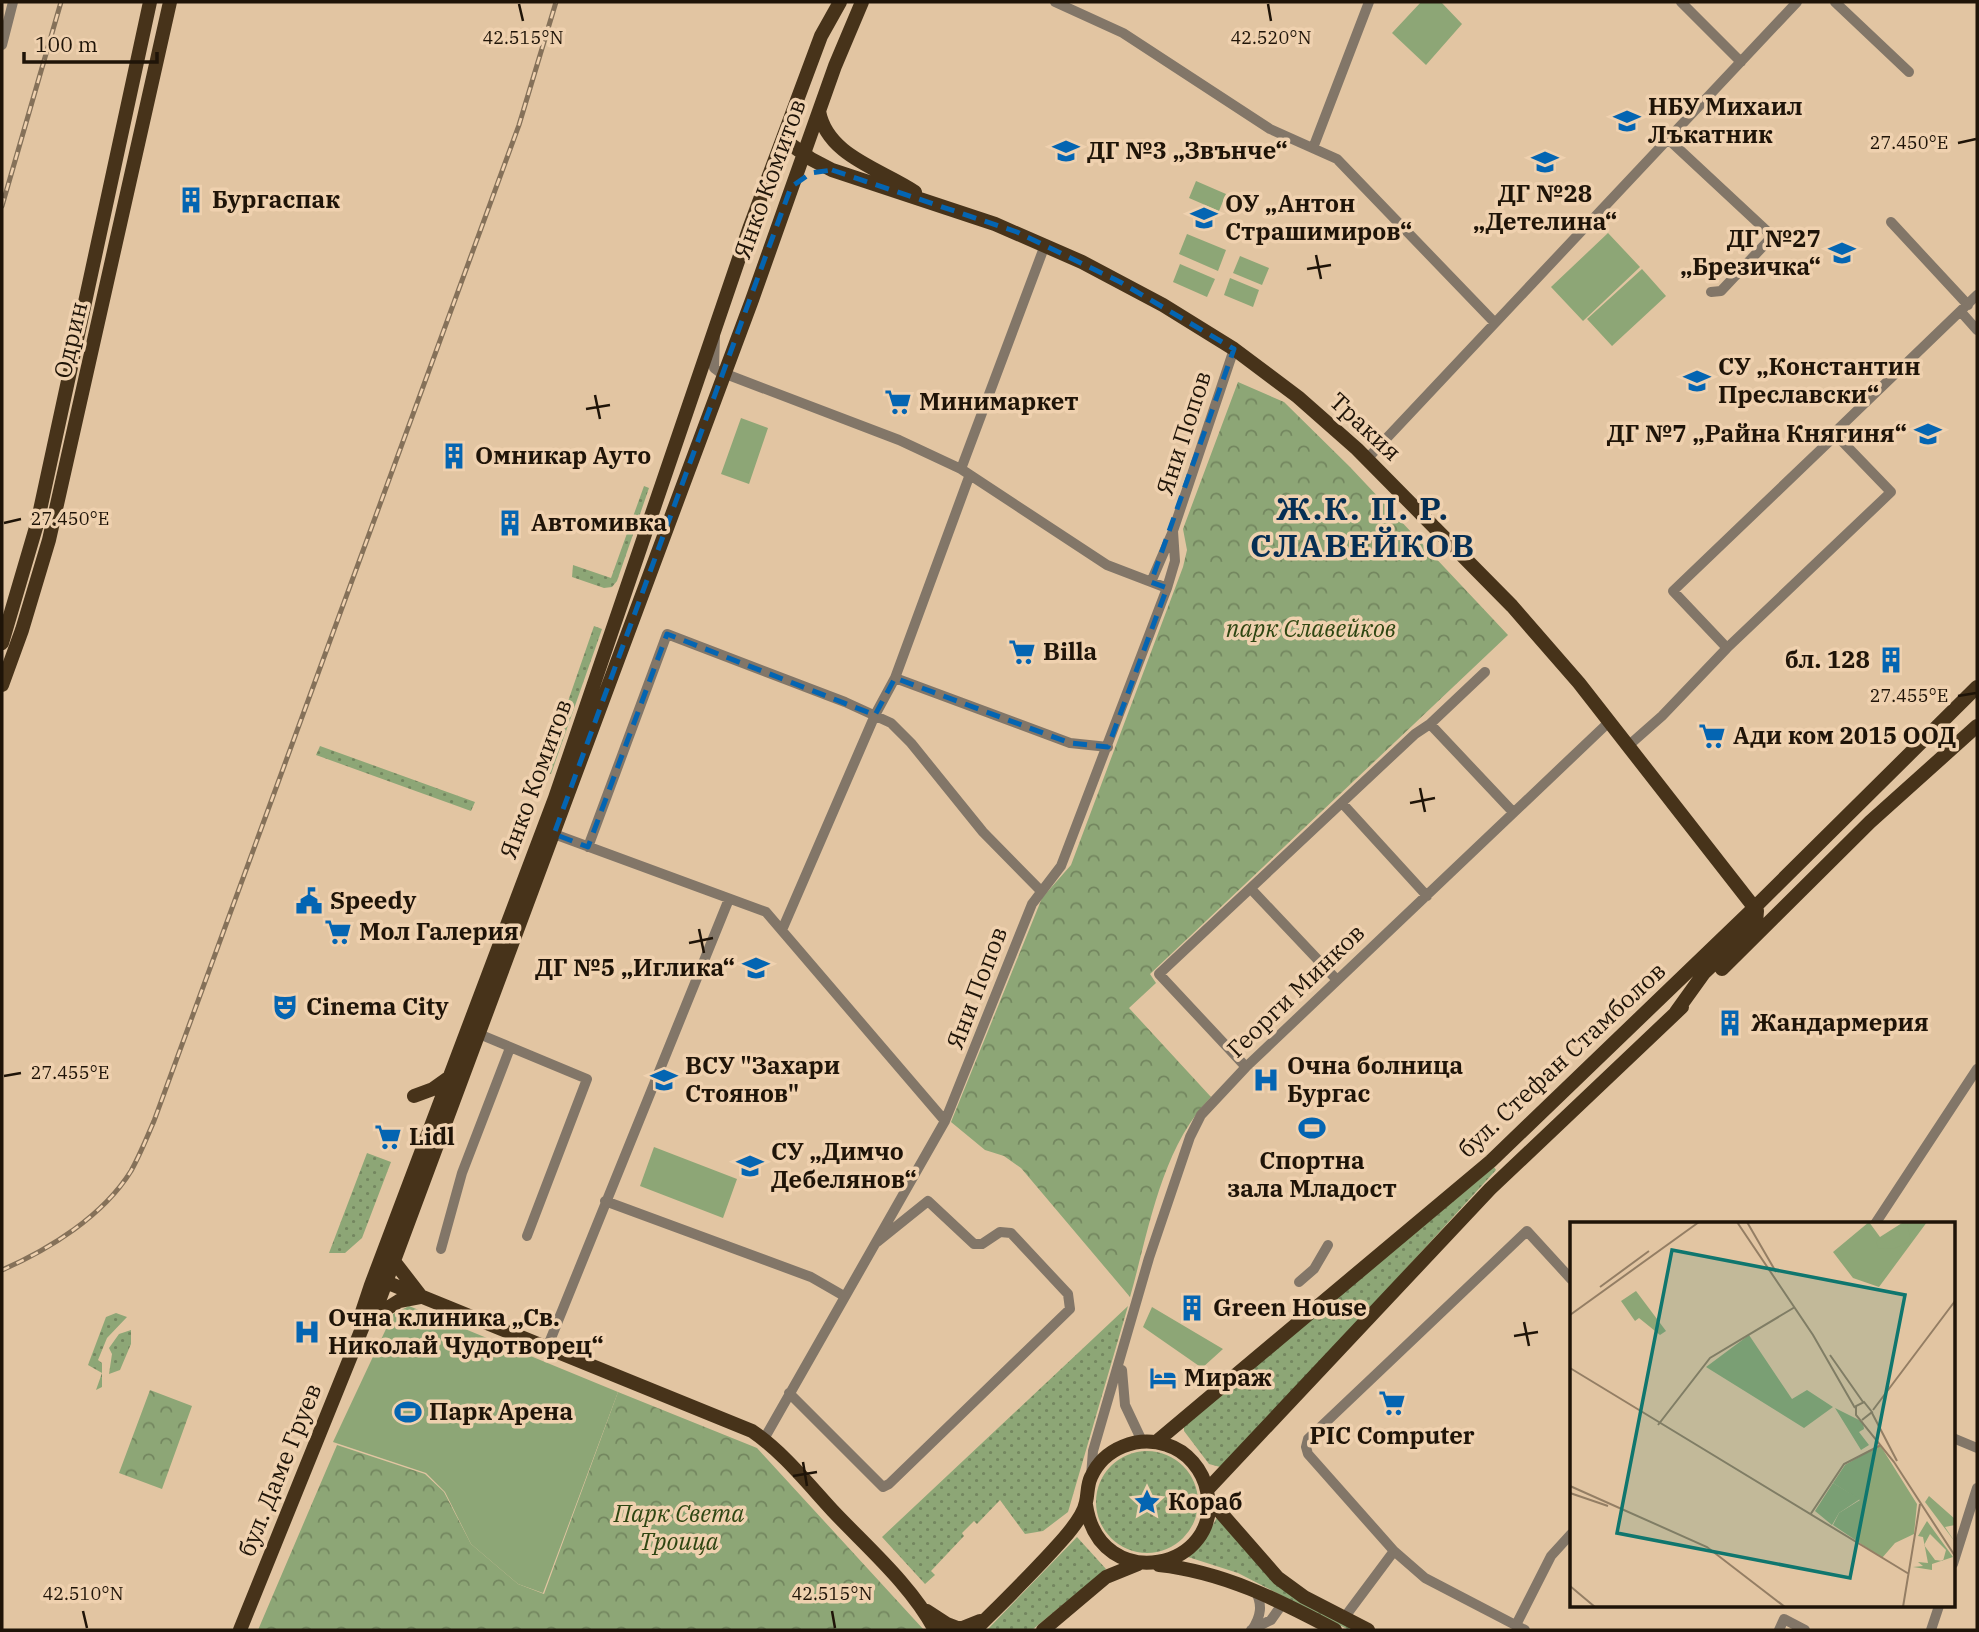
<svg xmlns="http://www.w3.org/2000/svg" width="1979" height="1632" font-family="'IBM Plex Serif',serif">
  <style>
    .grass { fill: url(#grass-dots) }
    .park { fill: url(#park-crowns) }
    .garden { fill: #8da676 }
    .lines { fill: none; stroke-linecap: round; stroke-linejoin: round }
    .minor { stroke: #827668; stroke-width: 10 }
    .major { stroke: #47331a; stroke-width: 14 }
    .rail-casing { stroke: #857159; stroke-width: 5 }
    .rail { stroke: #efd1af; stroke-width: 2.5; stroke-dasharray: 8; stroke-linecap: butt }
    .marked { fill: none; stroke: #0465b2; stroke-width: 5; stroke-dasharray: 14 9; stroke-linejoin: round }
    .ticks { fill: none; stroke: #1f1408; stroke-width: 2.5 }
    .labels { text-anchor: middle; stroke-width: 7; stroke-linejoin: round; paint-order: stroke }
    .poi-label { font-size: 24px; font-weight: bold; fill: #1f1408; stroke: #efd1af; text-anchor: start }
    .street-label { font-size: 24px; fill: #1f1408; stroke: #efd1af }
    .park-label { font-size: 24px; font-style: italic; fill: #2e4612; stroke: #efd1af }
    .district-label { font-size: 32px; font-weight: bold; letter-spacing: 2px; fill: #062f54; stroke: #efd1af }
    .inset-road { fill: none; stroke: #947e64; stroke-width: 2 }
    .view { fill: #0f766e; fill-opacity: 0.15; stroke: #0f766e; stroke-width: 3.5 }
    .inset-edge { fill: none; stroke: #1f1408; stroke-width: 3.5 }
    .ticks-label { font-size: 18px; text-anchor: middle; fill: #1f1408; stroke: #efd1af; stroke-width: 7; stroke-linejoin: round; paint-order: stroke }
  </style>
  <defs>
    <pattern id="grass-dots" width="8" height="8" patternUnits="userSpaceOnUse" patternTransform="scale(1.75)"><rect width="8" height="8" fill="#8da676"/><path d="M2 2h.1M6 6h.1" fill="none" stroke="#73865f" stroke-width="1.8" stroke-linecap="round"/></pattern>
    <pattern id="park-crowns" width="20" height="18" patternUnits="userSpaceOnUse" patternTransform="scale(1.75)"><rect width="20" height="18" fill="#8da676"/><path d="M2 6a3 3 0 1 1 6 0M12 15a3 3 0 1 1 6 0" fill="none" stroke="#73865f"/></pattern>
  </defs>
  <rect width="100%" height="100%" fill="#e2c5a2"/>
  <path class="grass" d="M644,486L649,488L617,581L612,587L604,588L572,577L573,565L611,578Z
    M594,626L602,629L551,774L544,771Z
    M320,746L475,802L471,811L316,755Z
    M367,1153L391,1162L362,1238L345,1253H329Z
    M1494,1167L1496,1170L1224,1468L1209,1464L1184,1431V1426Z
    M1128,1306L1068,1512L1043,1531L1025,1534L1000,1500L977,1524L974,1521L962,1533L964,1536L931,1571L935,1575L925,1584L882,1537Z
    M116,1313L127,1317L107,1338L98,1360L102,1363V1387L96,1390L102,1373L88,1365L106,1317Z
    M131,1330V1344L120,1370L109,1374L112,1354L109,1348L119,1334Z
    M1096 1502a51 51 0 1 1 102 0a51 51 0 1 1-102 0Z
    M1220,1512L1245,1549L1356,1630H1349L1238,1573L1188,1557L1204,1541Z
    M1077,1537L1106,1569L1032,1630H987Z"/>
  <path class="park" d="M1238,382L1284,402L1350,467L1508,635L1150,974L1156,983L1129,1008L1211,1097C1161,1148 1149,1230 1130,1297L1021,1168L1004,1156L985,1150L951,1122L1042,898L1071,865L1183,567L1187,550L1183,529Z
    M150,1390L192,1406L162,1489L119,1473Z
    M618,1392L757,1448L924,1630H258L337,1445L425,1474L444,1492L471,1544L518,1584L544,1594Z"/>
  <path class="garden" d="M1421,2H1441L1462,24L1426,65L1392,33Z
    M1196,181L1226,194L1219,211L1189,198Z
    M1608,233L1640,267L1583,321L1551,287Z
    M1187,234L1226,250L1218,271L1179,254Z
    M1240,256L1269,268L1262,285L1233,273Z
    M1180,264L1215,279L1207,297L1173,282Z
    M1642,269L1666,296L1612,346L1587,319Z
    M1230,278L1259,290L1253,307L1224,295Z
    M741,418L768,428L749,484L721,474Z
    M654,1147L737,1179L723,1218L640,1186Z
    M409,1306L618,1392L543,1593L518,1584L471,1544L445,1492L426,1473L333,1442L393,1314Z
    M1152,1307L1223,1349L1202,1368L1143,1327Z"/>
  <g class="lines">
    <path class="minor" d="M1055,2L1123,33L1270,129L1337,159L1495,323
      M1681,2L1741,62
      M1835,2L1909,72
      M2,45L13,2
      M1668,139L1769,233V240L1721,291L1711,292
      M1313,148L1369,2
      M1891,222L1968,305
      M1961,312L1977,330
      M715,335L714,368L718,371L899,440L961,469L1107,565L1167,588
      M1367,459L1797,2
      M961,469L1045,245
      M1151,582L1173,531L1234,349
      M1727,648L1891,492L1836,435L1837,430L1977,295
      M895,678L1070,743L1108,747
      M1430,724L1513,812
      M1628,746L1662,716L1727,648L1673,591L1836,435
      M1342,803L1427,896
      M554,834L766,912L945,1121
      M588,847L667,634L845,702L891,723L911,743L983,832L1041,891
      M1251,889L1337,980
      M782,930L875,715L895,678L969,477
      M479,1034L587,1079L527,1236
      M1246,1067L1159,974L1415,734L1430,724L1485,672
      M605,1201L811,1277L844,1296
      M1875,1224L1977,1069
      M441,1249L462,1173L510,1048
      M1299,1282L1314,1269L1328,1245
      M547,1348L729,899
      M1122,1370L1125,1405L1142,1441
      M789,1393L883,1487L889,1484L1070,1309L1068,1294L1011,1233L1000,1232L982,1244H974L928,1201L877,1242
      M1953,1438L1977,1448
      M764,1439L945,1121L1032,904L1061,866L1167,588L1175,561L1173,531
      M1091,1476L1093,1451L1149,1258L1190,1137L1201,1115L1246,1067L1609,722
      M1394,1551L1308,1454L1306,1447L1308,1439L1527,1231L1571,1279
      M1953,1564L1977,1488
      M1344,1618L1394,1551L1425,1578L1525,1630
      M1516,1625L1551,1556L1571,1534
      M1251,1630L1271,1620L1283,1603
      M1252,1630C1261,1616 1263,1605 1255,1590
      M1779,1630L1784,1619L1805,1630
      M1931,1630L1939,1606"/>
    <path class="major" d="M819,111C827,156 881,169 915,192
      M783,139L811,159L832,170L995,224L1082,262L1163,305L1234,349L1298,397L1357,449L1512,606L1579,683L1757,911L1756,923L1704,973L1676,1012
      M2,643L37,524L150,2
      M2,685L22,630L49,540L170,2
      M1722,969L1870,822L1977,726
      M414,1096L433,1089L447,1079
      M393,1260L420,1295
      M376,1278L752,1431C783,1452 808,1484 833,1511C868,1548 911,1585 935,1630
      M373,1317L752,300L835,66L862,2
      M372,1318L399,1301L420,1297
      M1156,1442L1491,1161L1754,908L1977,687
      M1207,1490L1490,1189L1682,1007
      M1208,1498L1278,1578L1304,1597L1368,1630
      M1159,1565C1224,1572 1278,1600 1335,1630
      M927,1611L947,1624L960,1629L980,1621
      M240,1630L363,1326L361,1315L371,1285L555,798L749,229L821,36L840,2
      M975,1630C1005,1600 1036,1570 1064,1538C1071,1530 1084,1514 1086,1502C1088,1494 1087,1485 1091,1477C1104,1448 1138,1435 1167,1445C1187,1451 1203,1470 1207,1491C1225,1569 1100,1597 1086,1505
      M1043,1630L1106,1577L1138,1564"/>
    <g class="rail-casing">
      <path id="rail" d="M2,206L61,2
        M2,1270C50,1249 103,1216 131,1171C140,1155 147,1137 154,1121L519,125L556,2"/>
    </g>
    <use href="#rail" class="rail"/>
  </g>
  <path class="marked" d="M832,170L1017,232L1120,282L1234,349L1151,582L1167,588L1108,747L1070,743L895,678L875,715L667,634L588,847L554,834L791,187L811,173Z"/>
  <path class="ticks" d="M519,4L523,21M1268,4L1271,21M1958,143L1976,139M1316,255L1321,279M1307,269L1331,265M595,395L600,419M586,409L610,405M4,523L21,519M1958,696L1976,693M1420,788L1425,812M1410,803L1435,798M699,929L704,953M689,943L713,938M4,1076L21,1073M1524,1322L1529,1346M1514,1336L1538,1332M803,1462L807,1486M793,1476L817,1472M83,1611L87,1628M832,1611L835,1628"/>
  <defs>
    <g id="school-bare" transform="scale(2.1)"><path d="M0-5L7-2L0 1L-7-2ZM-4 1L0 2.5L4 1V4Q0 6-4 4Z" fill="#0465b2" stroke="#efd1af" stroke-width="2.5" paint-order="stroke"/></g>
    <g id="building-bare" transform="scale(2.1)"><path d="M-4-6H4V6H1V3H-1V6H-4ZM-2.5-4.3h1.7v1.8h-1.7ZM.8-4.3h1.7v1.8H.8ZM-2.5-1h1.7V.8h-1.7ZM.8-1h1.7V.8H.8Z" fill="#0465b2" stroke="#efd1af" stroke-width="2.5" paint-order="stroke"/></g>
    <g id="supermarket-bare" transform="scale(2.1)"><path d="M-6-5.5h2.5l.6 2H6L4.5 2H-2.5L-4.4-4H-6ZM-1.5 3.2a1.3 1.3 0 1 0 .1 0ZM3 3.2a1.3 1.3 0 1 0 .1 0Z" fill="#0465b2" stroke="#efd1af" stroke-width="2.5" paint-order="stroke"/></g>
    <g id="civic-bare" transform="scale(2.1)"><path d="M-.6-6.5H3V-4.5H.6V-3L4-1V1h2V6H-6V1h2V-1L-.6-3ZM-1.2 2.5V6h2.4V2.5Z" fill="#0465b2" stroke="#efd1af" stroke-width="2.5" paint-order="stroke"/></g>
    <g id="theatre-bare" transform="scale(2.1)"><path d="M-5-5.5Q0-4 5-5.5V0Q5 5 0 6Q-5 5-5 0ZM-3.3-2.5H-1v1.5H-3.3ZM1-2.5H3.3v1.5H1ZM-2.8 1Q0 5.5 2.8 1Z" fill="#0465b2" stroke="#efd1af" stroke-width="2.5" paint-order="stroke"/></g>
    <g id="hospital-bare" transform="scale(2.1)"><path d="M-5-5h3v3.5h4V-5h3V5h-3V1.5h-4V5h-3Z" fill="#0465b2" stroke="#efd1af" stroke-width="2.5" paint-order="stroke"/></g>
    <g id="stadium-bare" transform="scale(2.1)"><path d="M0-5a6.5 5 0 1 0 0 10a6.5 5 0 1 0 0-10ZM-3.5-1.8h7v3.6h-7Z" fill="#0465b2" stroke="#efd1af" stroke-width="2.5" paint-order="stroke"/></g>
    <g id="hotel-bare" transform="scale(2.1)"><path d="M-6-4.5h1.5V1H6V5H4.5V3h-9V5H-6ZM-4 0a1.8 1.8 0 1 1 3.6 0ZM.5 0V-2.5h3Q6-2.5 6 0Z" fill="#0465b2" stroke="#efd1af" stroke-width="2.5" paint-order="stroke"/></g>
    <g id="sight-bare" transform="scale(2.1)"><path d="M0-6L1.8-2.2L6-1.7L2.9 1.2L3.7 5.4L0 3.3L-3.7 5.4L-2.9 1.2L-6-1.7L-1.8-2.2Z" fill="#0465b2" stroke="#efd1af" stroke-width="2.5" paint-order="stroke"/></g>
  </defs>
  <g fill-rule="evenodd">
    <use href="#school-bare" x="1627" y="121"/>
    <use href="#school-bare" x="1066" y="151"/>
    <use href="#school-bare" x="1545" y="162"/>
    <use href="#building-bare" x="191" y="200"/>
    <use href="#school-bare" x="1204" y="218"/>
    <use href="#school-bare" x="1842" y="253"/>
    <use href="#school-bare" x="1697" y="381"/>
    <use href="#supermarket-bare" x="898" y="402"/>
    <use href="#school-bare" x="1928" y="434"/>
    <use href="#building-bare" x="454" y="456"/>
    <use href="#building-bare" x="510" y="523"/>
    <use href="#supermarket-bare" x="1022" y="652"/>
    <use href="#building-bare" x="1891" y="660"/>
    <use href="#supermarket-bare" x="1712" y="736"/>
    <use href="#civic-bare" x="309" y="901"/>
    <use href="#supermarket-bare" x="338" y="932"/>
    <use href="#school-bare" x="756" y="968"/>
    <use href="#theatre-bare" x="285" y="1007"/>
    <use href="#building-bare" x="1730" y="1023"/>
    <use href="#school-bare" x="664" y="1080"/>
    <use href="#hospital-bare" x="1266" y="1080"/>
    <use href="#stadium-bare" x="1312" y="1128"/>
    <use href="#supermarket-bare" x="388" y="1137"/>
    <use href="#school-bare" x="750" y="1166"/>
    <use href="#building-bare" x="1192" y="1308"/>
    <use href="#hospital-bare" x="307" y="1332"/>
    <use href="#hotel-bare" x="1163" y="1378"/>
    <use href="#supermarket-bare" x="1392" y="1403"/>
    <use href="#stadium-bare" x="408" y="1412"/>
    <use href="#sight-bare" x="1147" y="1502"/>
  </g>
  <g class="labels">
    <g class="poi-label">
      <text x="1648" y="115">НБУ Михаил<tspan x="1648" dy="28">Лъкатник</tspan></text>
      <text x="1087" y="159">ДГ №3 „Звънче“</text>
      <text x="1545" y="202" text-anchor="middle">ДГ №28<tspan x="1545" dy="28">„Детелина“</tspan></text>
      <text x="212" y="208">Бургаспак</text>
      <text x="1225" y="212">ОУ „Антон<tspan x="1225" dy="28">Страшимиров“</tspan></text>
      <text x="1821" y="247" text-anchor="end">ДГ №27<tspan x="1821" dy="28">„Брезичка“</tspan></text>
      <text x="1718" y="375">СУ „Константин<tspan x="1718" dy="28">Преславски“</tspan></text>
      <text x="919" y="410">Минимаркет</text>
      <text x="1907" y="442" text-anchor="end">ДГ №7 „Райна Княгиня“</text>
      <text x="475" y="464">Омникар Ауто</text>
      <text x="531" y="531">Автомивка</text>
      <text x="1043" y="660">Billa</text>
      <text x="1870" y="668" text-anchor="end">бл. 128</text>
      <text x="1733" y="744">Ади ком 2015 ООД</text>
      <text x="330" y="909">Speedy</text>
      <text x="359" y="940">Мол Галерия</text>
      <text x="735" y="976" text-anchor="end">ДГ №5 „Иглика“</text>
      <text x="306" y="1015">Cinema City</text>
      <text x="1751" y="1031">Жандармерия</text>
      <text x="685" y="1074">ВСУ "Захари<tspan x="685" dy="28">Стоянов"</tspan></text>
      <text x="1287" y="1074">Oчна болница<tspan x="1287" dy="28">Бургас</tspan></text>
      <text x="409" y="1145">Lidl</text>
      <text x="771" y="1160">СУ „Димчо<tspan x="771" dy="28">Дебелянов“</tspan></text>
      <text x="1312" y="1169" text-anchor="middle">Спортна<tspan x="1312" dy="28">зала Младост</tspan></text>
      <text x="1213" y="1316">Green House</text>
      <text x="328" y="1326">Oчна клиника „Св.<tspan x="328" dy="28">Николай Чудотворец“</tspan></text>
      <text x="1184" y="1386">Мираж</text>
      <text x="429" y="1420">Парк Арена</text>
      <text x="1392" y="1444" text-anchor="middle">PIC Computer</text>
      <text x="1168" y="1510">Кораб</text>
    </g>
    <g class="street-label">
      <text transform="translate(770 179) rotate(-70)" y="8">Янко Комитов</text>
      <text transform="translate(71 340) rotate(-77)" y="8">Одрин</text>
      <text transform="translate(1365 427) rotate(43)" y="8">Тракия</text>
      <text transform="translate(1184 433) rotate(-72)" y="8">Яни Попов</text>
      <text transform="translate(536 779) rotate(-70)" y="8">Янко Комитов</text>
      <text transform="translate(977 988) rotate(-69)" y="8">Яни Попов</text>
      <text transform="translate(1296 991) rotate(-44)" y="8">Георги Минков</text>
      <text transform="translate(1562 1060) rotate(-43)" y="8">бул. Стефан Стамболов</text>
      <text transform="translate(280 1470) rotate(-68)" y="8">бул. Даме Груев</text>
    </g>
    <g class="park-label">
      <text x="1311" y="637">парк Славейков</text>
      <text x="679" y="1522">Парк Света<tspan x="679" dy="28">Троица</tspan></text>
    </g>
    <g class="district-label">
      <text x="1363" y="520">Ж.К. П. Р.<tspan x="1363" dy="37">СЛАВЕЙКОВ</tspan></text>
    </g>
  </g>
  <g transform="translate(1570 1222)">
    <rect width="385" height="385" fill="#e2c5a2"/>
    <path d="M265,186L293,200L294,207L289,210L299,223L291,228Z" fill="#8da676"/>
    <path d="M359,274L385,297V303L375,305L385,320L355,280ZM357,299L383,335L362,342V348L343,345L353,344L348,340L358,341L353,315L348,314ZM360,312L376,328L373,339L365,338L354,323Z" fill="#8da676" fill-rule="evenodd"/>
    <path d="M299,0L310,15L332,1L357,0L309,65L283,56L263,30ZM179,113L222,177L237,168L263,185L234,206L136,145ZM310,223L347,282L344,312L325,321L312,336L263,303L269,291L290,278L263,261L275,243Z" fill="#8da676"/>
    <path d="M337,1L341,19L323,27L308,26L306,19ZM66,69L96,109L90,113L69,96L65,99L51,79ZM263,261L290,277L269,291L262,303L245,289Z" fill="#8da676"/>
    <path class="inset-road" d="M167,0L243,113L285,186M177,0L206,50M30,65L79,29M0,93L129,0M260,133L293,180M0,146L339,352M303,188L385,79M302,191L327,239M292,198L302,190L294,180L286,184V193L324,240L385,334M88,203L140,136L225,85M0,264L137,325L215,385M0,271L38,284M240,293L274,242L311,223M0,364L25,385M333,385L350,282"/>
    <path class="view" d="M102,28L335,73L280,356L47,311Z"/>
    <rect width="385" height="385" class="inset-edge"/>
  </g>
  <g class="ticks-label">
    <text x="523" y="44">42.515°N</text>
    <text x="1271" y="44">42.520°N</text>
    <text x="1909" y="149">27.450°E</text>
    <text x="70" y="525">27.450°E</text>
    <text x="1909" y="702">27.455°E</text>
    <text x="70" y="1079">27.455°E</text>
    <text x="83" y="1600">42.510°N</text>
    <text x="832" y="1600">42.515°N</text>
  </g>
  <rect width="1979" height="1632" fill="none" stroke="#1f1408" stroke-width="7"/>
  <path d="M24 52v10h133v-10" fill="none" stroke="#1f1408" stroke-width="3.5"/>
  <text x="35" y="52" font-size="21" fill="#1f1408" stroke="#efd1af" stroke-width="5" paint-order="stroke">100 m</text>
</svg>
